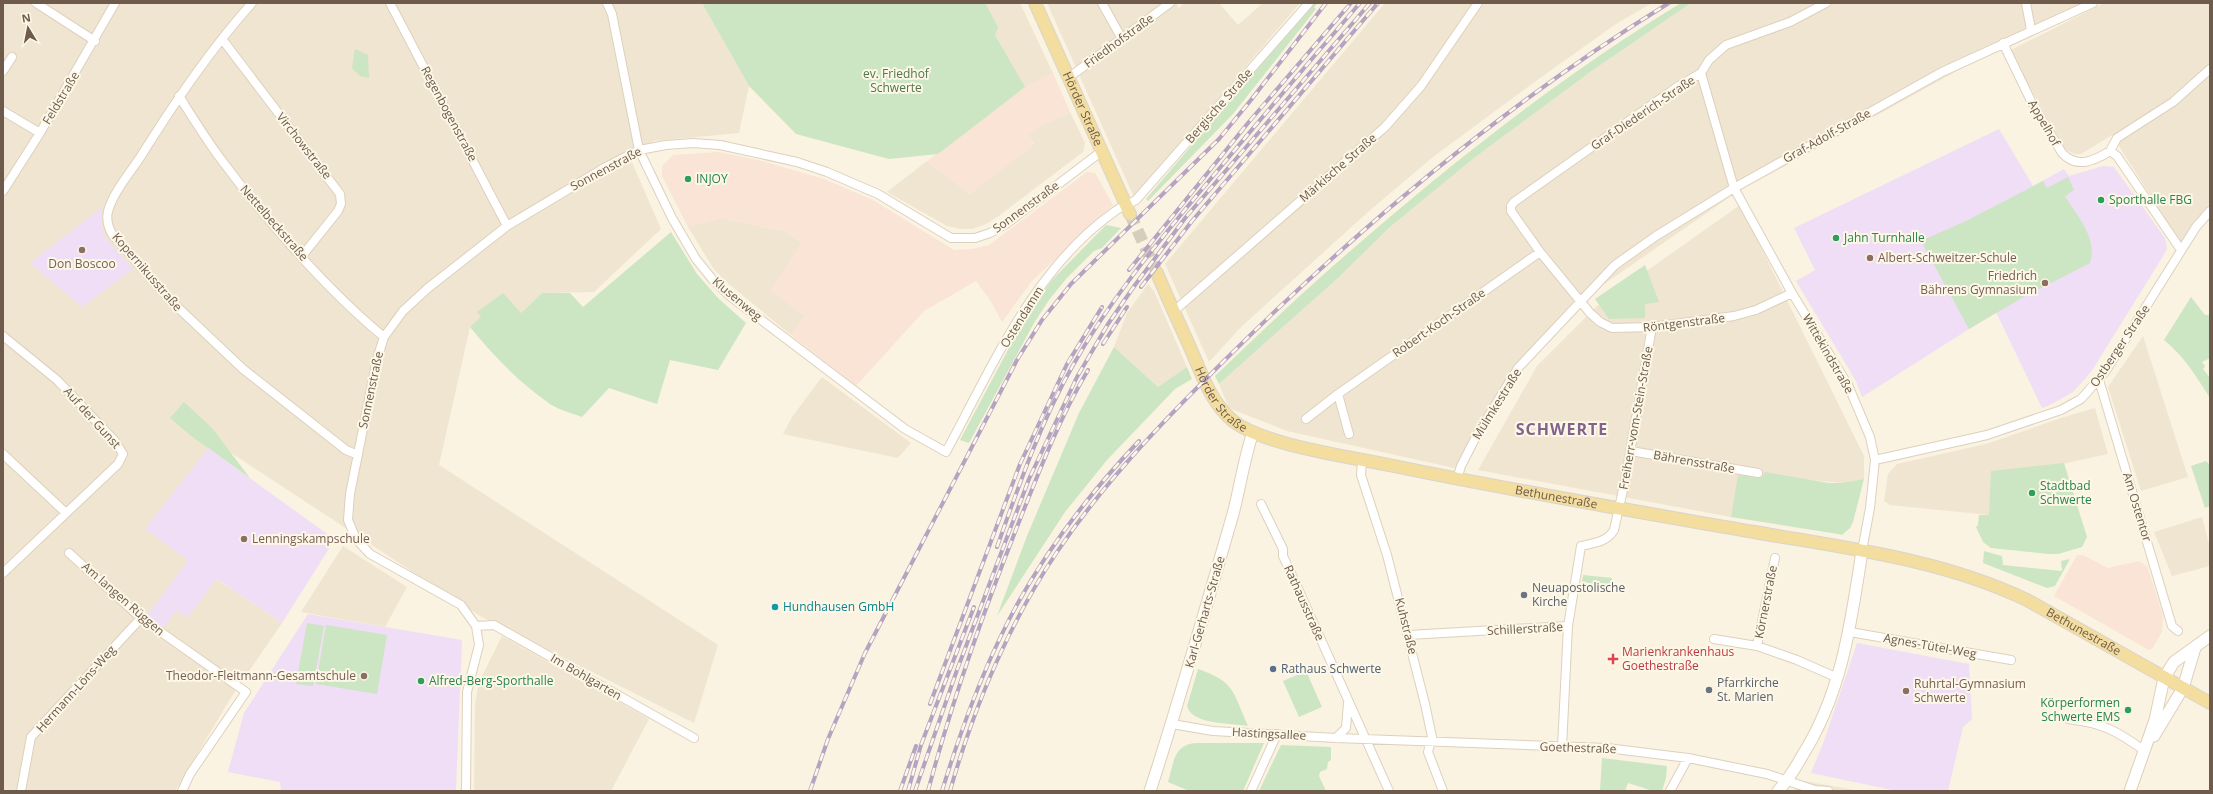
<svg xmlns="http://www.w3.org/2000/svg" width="2213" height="794" font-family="'Open Sans',sans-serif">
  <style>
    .residential { fill: #f0e5d0 }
    .commercial { fill: #f9e4d6 }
    .education { fill: #efdef5 }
    .green { fill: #cce5c2 }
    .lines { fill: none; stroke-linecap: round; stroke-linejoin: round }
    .primary-tunnel { stroke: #d7cdbc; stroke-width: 12; stroke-dasharray: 12 6; stroke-linecap: butt }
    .street-casing { stroke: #ddd0be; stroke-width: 10 }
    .secondary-casing { stroke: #decfba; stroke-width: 13 }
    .primary-casing { stroke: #d9d4d0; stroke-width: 14 }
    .street { stroke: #fff; stroke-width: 8 }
    .secondary { stroke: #fff; stroke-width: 11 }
    .primary { stroke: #f3dd9f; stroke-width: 12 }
    .rail-casing { stroke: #b6a2c1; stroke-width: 4 }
    .rail { stroke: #fdf7e7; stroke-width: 2.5; stroke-dasharray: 8; stroke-linecap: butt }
    .leisure-dot { fill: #2e9e5b; stroke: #fdf7e7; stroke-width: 1.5 }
    .education-dot { fill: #8d6e63; stroke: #fdf7e7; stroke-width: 1.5 }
    .worship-dot { fill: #6b7280; stroke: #fdf7e7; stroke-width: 1.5 }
    .culture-dot { fill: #0f9aa8; stroke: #fdf7e7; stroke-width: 1.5 }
    .health-dot { fill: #e0444e; stroke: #fdf7e7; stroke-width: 1.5 }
    .service-dot { fill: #5c6f8a; stroke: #fdf7e7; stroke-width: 1.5 }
    .labels { text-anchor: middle; stroke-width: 4; stroke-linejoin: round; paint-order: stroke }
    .street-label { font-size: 12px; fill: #6e5b4b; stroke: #fdf7e7 }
    .park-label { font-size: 12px; fill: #507947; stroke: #fdf7e7 }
    .leisure-label { font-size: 12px; fill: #27864d; stroke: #fdf7e7; text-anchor: start }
    .education-label { font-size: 12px; fill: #785e54; stroke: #fdf7e7; text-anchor: start }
    .worship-label { font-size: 12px; fill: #5b616d; stroke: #fdf7e7; text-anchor: start }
    .culture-label { font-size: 12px; fill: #0d838f; stroke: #fdf7e7; text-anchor: start }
    .health-label { font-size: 12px; fill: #be3a42; stroke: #fdf7e7; text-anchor: start }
    .service-label { font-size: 12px; fill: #4e5e75; stroke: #fdf7e7; text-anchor: start }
    .district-label { font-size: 16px; font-weight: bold; letter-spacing: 1px; fill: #81638b; stroke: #fdf7e7 }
  </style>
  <rect width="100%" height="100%" fill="#faf3e1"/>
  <path class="residential" d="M3,3H702L749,86L739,133L654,141L631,160L661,229L594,292L542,293L521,313L477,312L482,317L470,327L439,465L718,645L694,723L480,616L219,445L208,448L206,572L282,623L232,696L175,791H3Z
    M984,3H1020L1053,73L1016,92L1003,49L995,35Z
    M1047,3H1176L1179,8L1184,3H1219L1238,25L1263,3H1300L1134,197Z
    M1385,3H1652L1616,24L1533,83L1433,157L1368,212L1241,327L1209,362L1165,264Z
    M1691,3H2092L1997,49L1734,194L1571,307L1522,358L1463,470L1287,431L1229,408L1219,384L1338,278L1390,227L1474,158L1593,70Z
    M2104,3H2210V217L2183,247L2112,135L2081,154H2075L2066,150L2009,51Z
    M1070,112L1085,143L1083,152L1000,215L986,224L972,229H960L947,226L887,192L927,161L970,194L1034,144L1028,135L1042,125Z
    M1740,205L1864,456V479L1841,483L1764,475L1763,477L1739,475L1731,517L1478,470L1537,366L1597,306Z
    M721,218L783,231L802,242L771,291L805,316L791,335L724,280L713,268L688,227Z
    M1148,284L1154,291L1187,367L1158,387L1114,347L1127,313Z
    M2143,336L2188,477L2141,491L2108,387Z
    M822,377L911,443L898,458L783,434L792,417Z
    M2095,408L2108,454L2053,466L1989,515L1890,505L1884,501L1888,474L1897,464L1986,444L2064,417Z
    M2202,517L2210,548V566L2172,576L2154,532Z
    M343,546L407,587L385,627L301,612Z
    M502,636L649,719L611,791H474L475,704L479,682Z
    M1804,781L1860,791H1793Z"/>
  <path class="commercial" d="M1053,73L1070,112L1042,125L1028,135L1034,145L970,194L927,161L1028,85Z
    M719,152L762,161L824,179L873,200L954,250L972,249L989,245L1087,172L1095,173L1113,205L1032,281L1002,322L990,300L976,281L924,311L856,386L791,335L805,316L770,291L802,242L783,231L721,218L688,227L662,176V166L673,155Z
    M2077,555H2083L2108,568L2139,561L2147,566L2163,615L2162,632L2152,649L2149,650L2054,596Z"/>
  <path class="education" d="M1999,129L2033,186L2064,169L2069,176L2103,166L2114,167L2165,238L2167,248L2165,253L2091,372L2073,392L2050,405L2042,408L1996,312L1862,397L1856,381L1796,281L1815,270L1794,228Z
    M102,207L101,227L105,237L133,269L82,307L30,263Z
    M208,448L330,536V547L282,623L217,579L187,618L177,610L163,628L147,616L188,560L145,529Z
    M308,614L462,640L456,791H281L280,782L228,772L244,713Z
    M1857,643L1969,664L1972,719L1963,727L1948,791H1897L1811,773L1824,741Z"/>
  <path class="green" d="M702,3H985L998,27L995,35L1025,87L938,154L889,159L796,134L749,86Z
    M1318,3L1314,7L1316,9L1233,114L1148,201L1146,199L1312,4Z
    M1681,3H1691L1593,70L1474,158L1390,227L1338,278L1219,384L1215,376C1254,339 1292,302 1332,267C1441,171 1556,79 1681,3Z
    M355,49L368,55L369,78L360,76L352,68Z
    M2068,177L2074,190L2065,196C2077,216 2098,238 2090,263L2020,299L1969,329L1921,241L1968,220L2043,181L2047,188Z
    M1106,225L1121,228L1102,248L1094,251L1066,279L1049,300L1034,323L969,443L960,440L1026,316L1052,280Z
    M671,232L697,274L718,298L746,323L718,370L670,360L657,404L609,388L582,417C572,413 559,410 550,404C519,383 494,356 470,327L481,317L477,312L503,293L521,313L542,293H570L583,307Z
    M1645,265L1659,302L1645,304V318L1609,319L1595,299Z
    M2191,297L2205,315H2210V358L2202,362L2205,366L2203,369L2210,378V398C2196,376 2184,356 2164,340Z
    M1114,347L1158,387L1187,367L1192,379L1175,389L1107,460L1065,512L997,616L1027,536L1079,413Z
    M184,402L212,428L250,478L190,435L170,418Z
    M2206,461L2210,465V506L2205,508L2191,466Z
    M2064,463L2087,537L2082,547L2058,554H2049L1991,548L1983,542L1976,527L1978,525L1979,515H1989L1991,471Z
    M1765,472L1829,483H1841L1864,479L1853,522L1850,528L1842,535L1838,534L1731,517L1738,475L1762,477Z
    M1984,551L2002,556L2003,565L2062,571L2061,561L2070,559L2055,586L2047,588L1983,563Z
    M1583,575L1612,578L1611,586L1582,582Z
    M307,623L324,626L313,686L296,684Z
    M326,625L387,635L377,694L316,684Z
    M1198,669C1236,682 1233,693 1248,726C1231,723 1192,725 1187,706Z
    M1306,671L1322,707L1299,717L1283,681Z
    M1196,743H1264L1243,791H1189L1168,782C1174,763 1173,745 1196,743Z
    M1281,745L1331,747V760L1328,762L1327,769L1320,772L1319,776L1326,791H1259Z
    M1602,758L1667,766L1666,778L1662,791H1653L1628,783L1625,791H1600Z"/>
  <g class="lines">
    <path class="primary-tunnel" d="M1130,214L1157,273"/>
    <g class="street-casing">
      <path id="street" d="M36,3L95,41
        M252,3C210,50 175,102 141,156C130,173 114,191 108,211C106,220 108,227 112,234L170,300L243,369L346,450L358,455
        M390,3L507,226
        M607,3L612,14L639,150L672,218L696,259L713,280L731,297L905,429L946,452C991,369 1034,268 1114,212C1120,207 1129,204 1136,200L1309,3
        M1102,3L1122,39
        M2026,3L2031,30
        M222,39L340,194L341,204L338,211L302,256
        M2003,43L2031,101L2062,153C2077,169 2094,161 2110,151L2117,156L2181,250
        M3,71L12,57
        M1701,73L1734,188L1792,293L1848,385L1870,437L1875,460L1870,508L1862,551
        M1068,78L1170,3
        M179,96C193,118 207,141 223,162C267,221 327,290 384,337
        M3,111L40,133
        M2110,151L2117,138L2173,102L2210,69
        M3,191L40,133L115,3
        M1792,293L1756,310L1734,316L1652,327L1612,328L1600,322L1590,313L1540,252L1511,211V206L1514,202L1677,87L1701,73L1709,60L1726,45L1790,22L1826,3
        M1174,311L1385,127L1421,86L1478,3
        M3,336L57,380L115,441L123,454L118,464L3,573
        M2099,380L2172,626L2178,631
        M1338,394L1540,252
        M1306,419L1338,394L1349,434
        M1631,451L1758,473
        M3,454L66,513
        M1362,460L1361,475L1387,555L1425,704L1432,737L1428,752L1443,791
        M1875,460L1987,435L2061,410L2081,399L2105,372L2196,227L2210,211
        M1457,479L1461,466L1478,433L1518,368L1615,265L1656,236L1734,188L1942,72L2093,3
        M1261,504L1283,549V556L1300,593L1389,791
        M69,553L141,618L246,692L190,774L182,791
        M476,626L494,625L694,738
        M1568,626L1581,546C1594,543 1607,542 1614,530L1625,481L1652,327
        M1850,632L2011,660
        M1408,635L1568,626L1562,747
        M1714,639L1757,646L1775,558
        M1757,646L1797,660L1838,678
        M2068,719C2103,723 2117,731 2145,751
        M1172,724L1213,731L1336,738L1607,748L1688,758L1767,774L1815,790L1828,791
        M1336,738L1346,728L1348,703
        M21,791L31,737L141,618
        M466,791L467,692L479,645L476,626L461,605L370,554L356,539L348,520L350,494L377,359L384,337L403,311L428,288L507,226L604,168L639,150L666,145L693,143L720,145L797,162L827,172L878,194L951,238H975L990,233L1006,224L1102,151
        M1251,791L1277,734
        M1670,791L1688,758"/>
    </g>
    <g class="secondary-casing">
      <path id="secondary" d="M2154,736L2183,688L2195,648
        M1150,791C1180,699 1206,607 1233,514C1240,487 1244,459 1253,432
        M1778,791C1788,780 1795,769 1802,756C1842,693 1851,623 1862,551
        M2130,791L2155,720L2164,678L2174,662L2210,636"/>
    </g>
    <g class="primary-casing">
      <g id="primary">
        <path id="s1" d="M1035,3L1130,214"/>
        <path id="s2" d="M1157,273C1167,297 1178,321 1189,345C1201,372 1210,402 1233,421C1265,446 1353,457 1394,466C1514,491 1634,511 1754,532C1846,548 1941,559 2027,600L2210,703"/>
      </g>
    </g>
    <use href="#street" class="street"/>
    <use href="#secondary" class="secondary"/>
    <use href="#primary" class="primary"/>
    <g class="rail-casing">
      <path id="rail" d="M1129,270L1248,123L1351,3
        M1141,287L1192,221L1378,3
        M1103,344L1127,307
        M997,547C1019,485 1040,424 1072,367C1110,299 1159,241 1208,182C1258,122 1309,62 1360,3
        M930,704L1020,464L1067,364L1102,307
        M810,791L828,739L865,653L1017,360L1042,320L1071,284L1219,139L1251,100L1326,3
        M900,791L916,746
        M908,791L921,745L974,607
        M915,791L957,670L1029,479L1077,377L1108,324L1135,285L1186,217L1370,3
        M928,791C952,701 983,613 1017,527C1038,474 1059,419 1088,370
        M942,791C958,739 976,688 1000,638C1034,566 1084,499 1139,441
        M950,791C974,707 1008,625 1057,552C1107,478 1170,414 1234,351C1366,221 1511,100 1669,3"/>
    </g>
    <use href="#rail" class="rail"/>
  </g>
  <g class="leisure-dot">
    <circle cx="688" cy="179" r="4"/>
    <circle cx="2101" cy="200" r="4"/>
    <circle cx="1836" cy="238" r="4"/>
    <circle cx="2032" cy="493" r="4"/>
    <circle cx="421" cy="681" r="4"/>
    <circle cx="2128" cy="710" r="4"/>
  </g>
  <g class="education-dot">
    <circle cx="82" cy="250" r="4"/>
    <circle cx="1870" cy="258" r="4"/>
    <circle cx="2045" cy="283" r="4"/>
    <circle cx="244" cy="539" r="4"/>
    <circle cx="364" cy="676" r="4"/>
    <circle cx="1906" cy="691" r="4"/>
  </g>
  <g class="worship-dot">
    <circle cx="1524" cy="595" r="4"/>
    <circle cx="1709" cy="690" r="4"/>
  </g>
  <circle class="culture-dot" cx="775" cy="607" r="4"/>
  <path class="health-dot" d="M1611 653h4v4h4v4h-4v4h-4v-4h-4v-4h4z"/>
  <circle class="service-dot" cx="1273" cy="669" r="4"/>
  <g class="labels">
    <g class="street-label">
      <text transform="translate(1119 41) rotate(-36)" y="4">Friedhofstraße</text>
      <text transform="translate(61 98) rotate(-59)" y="4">Feldstraße</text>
      <text transform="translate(1219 106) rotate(-49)" y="4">Bergische Straße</text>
      <text dy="4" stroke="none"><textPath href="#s1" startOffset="116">Hörder Straße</textPath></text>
      <text transform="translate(1643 113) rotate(-34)" y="4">Graf-Diederich-Straße</text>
      <text transform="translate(449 114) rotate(62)" y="4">Regenbogenstraße</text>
      <text transform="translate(2044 123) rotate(60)" y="4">Appelhof</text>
      <text transform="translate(1827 136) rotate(-29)" y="4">Graf-Adolf-Straße</text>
      <text transform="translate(304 146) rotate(52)" y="4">Virchowstraße</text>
      <text transform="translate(1338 168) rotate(-41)" y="4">Märkische Straße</text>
      <text transform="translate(606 169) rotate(-28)" y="4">Sonnenstraße</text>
      <text transform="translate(1026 207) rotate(-36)" y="4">Sonnenstraße</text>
      <text transform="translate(274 223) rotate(49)" y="4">Nettelbeckstraße</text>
      <text transform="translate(147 272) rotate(49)" y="4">Kopernikusstraße</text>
      <text transform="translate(737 299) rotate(40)" y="4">Klusenweg</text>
      <text transform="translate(1022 317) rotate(-58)" y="4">Ostendamm</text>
      <text transform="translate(1439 323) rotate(-35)" y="4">Robert-Koch-Straße</text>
      <text transform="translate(1684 323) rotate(-7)" y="4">Röntgenstraße</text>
      <text transform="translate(2120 346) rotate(-56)" y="4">Ostberger Straße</text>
      <text transform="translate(1828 354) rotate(60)" y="4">Wittekindstraße</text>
      <text transform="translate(371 390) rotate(-78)" y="4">Sonnenstraße</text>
      <text dy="4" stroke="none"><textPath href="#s2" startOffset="143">Hörder Straße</textPath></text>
      <text transform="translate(1497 404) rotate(-58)" y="4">Mülmkestraße</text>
      <text transform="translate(92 418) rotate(48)" y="4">Auf der Gunst</text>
      <text transform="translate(1636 418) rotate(-80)" y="4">Freiherr-vom-Stein-Straße</text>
      <text transform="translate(1694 462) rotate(10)" y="4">Bährensstraße</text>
      <text dy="4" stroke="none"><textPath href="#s2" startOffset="501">Bethunestraße</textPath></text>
      <text transform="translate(2137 507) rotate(73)" y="4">Am Ostentor</text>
      <text transform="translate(123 599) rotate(41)" y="4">Am langen Rüggen</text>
      <text transform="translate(1766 602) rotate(-79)" y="4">Körnerstraße</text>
      <text transform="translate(1304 603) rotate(66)" y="4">Rathausstraße</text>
      <text transform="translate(1205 612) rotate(-74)" y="4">Karl-Gerharts-Straße</text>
      <text transform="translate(1406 626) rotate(76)" y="4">Kuhstraße</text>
      <text transform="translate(1525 629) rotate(-3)" y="4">Schillerstraße</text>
      <text dy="4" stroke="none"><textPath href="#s2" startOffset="1049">Bethunestraße</textPath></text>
      <text transform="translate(1930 646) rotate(10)" y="4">Agnes-Tütel-Weg</text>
      <text transform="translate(586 677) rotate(30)" y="4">Im Bohlgarten</text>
      <text transform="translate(76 689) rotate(-48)" y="4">Hermann-Löns-Weg</text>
      <text transform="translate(1269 734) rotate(3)" y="4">Hastingsallee</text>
      <text transform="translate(1578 748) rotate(2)" y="4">Goethestraße</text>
    </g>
    <g class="park-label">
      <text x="896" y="78">ev. Friedhof<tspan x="896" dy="14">Schwerte</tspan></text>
    </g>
    <g class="leisure-label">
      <text x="696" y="183">INJOY</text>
      <text x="2109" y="204">Sporthalle FBG</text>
      <text x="1844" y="242">Jahn Turnhalle</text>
      <text x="2040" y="490">Stadtbad<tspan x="2040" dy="14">Schwerte</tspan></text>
      <text x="429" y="685">Alfred-Berg-Sporthalle</text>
      <text x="2120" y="707" text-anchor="end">Körperformen<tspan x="2120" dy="14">Schwerte EMS</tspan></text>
    </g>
    <g class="education-label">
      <text x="1878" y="262">Albert-Schweitzer-Schule</text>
      <text x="82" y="268" text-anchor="middle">Don Boscoo</text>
      <text x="2037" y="280" text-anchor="end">Friedrich<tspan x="2037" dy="14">Bährens Gymnasium</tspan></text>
      <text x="252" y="543">Lenningskampschule</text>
      <text x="356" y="680" text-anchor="end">Theodor-Fleitmann-Gesamtschule</text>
      <text x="1914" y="688">Ruhrtal-Gymnasium<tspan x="1914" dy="14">Schwerte</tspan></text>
    </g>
    <g class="worship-label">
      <text x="1532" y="592">Neuapostolische<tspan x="1532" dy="14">Kirche</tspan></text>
      <text x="1717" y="687">Pfarrkirche<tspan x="1717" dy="14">St. Marien</tspan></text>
    </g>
    <g class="culture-label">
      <text x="783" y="611">Hundhausen GmbH</text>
    </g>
    <g class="health-label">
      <text x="1622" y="656">Marienkrankenhaus<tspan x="1622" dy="14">Goethestraße</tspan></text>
    </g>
    <g class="service-label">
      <text x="1281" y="673">Rathaus Schwerte</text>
    </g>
    <g class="district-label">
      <text x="1562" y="435">SCHWERTE</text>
    </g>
  </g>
  <rect width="2213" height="794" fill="none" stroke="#6e5b4b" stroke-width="8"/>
  <g transform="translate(28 28) rotate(350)" stroke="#fdf7e7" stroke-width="3" paint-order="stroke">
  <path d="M0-3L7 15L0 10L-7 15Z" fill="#6e5b4b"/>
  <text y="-6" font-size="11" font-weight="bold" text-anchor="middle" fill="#6e5b4b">N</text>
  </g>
</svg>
